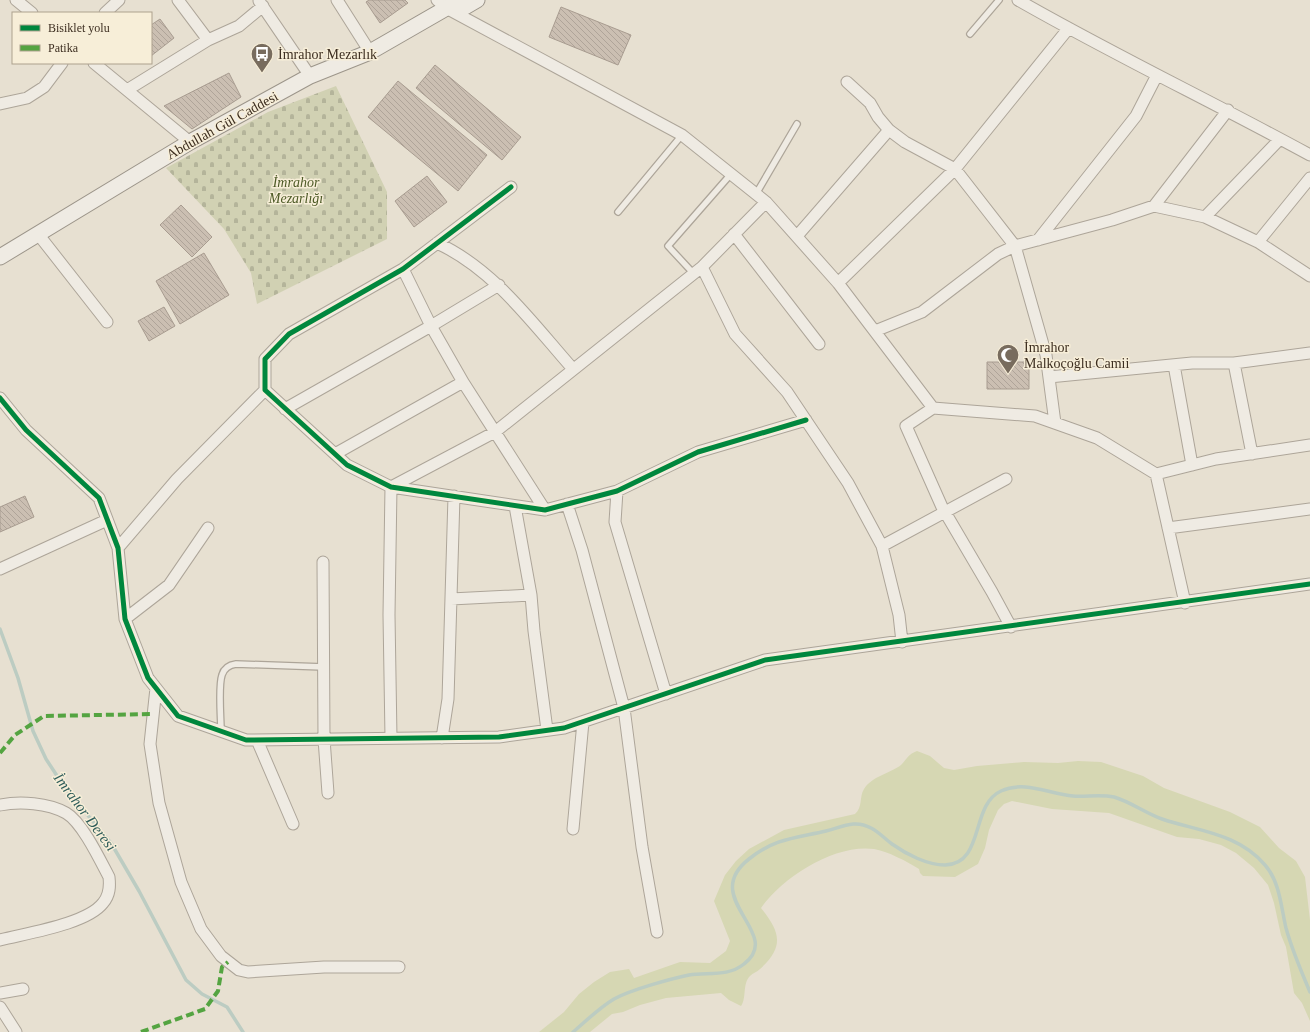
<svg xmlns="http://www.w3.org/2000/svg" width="1310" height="1032" font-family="'Times New Roman',serif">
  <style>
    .green { fill: #d6d7b3 }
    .cemetery { fill: url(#cemetery-stones) }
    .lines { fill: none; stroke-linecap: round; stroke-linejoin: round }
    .stream { stroke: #bcccc2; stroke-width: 3.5 }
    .building { fill: url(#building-back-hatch); stroke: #a89c90 }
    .lane-casing { stroke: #ada599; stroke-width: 8 }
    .street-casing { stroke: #ada599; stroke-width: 13 }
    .secondary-casing { stroke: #9c958a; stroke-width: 17 }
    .lane { stroke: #efebe3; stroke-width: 5.5 }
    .street { stroke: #efebe3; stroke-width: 11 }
    .secondary { stroke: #efebe3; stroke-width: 15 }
    .quiet { stroke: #54a441; stroke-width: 4; stroke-dasharray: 8 4; stroke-linecap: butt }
    .cycleway-casing { stroke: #f7eed8; stroke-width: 8 }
    .cycleway { stroke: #00873e; stroke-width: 5 }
    .labels { text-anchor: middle; stroke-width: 3; stroke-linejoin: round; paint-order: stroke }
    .poi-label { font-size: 14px; fill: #3d2e20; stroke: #f7eed8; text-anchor: start }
    .street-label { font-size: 14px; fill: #3d2e20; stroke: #f7eed8 }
    .park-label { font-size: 14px; font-style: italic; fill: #4d5a26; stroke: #f7eed8 }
    .water-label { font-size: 15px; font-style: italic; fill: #2f5d5a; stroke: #f7eed8 }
  </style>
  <defs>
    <pattern id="cemetery-stones" width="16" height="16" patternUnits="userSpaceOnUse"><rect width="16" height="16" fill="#d1d1b3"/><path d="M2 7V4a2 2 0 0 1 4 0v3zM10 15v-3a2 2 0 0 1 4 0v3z" fill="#b4b49a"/></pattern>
    <pattern id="building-back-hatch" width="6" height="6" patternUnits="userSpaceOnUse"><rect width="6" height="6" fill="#cbbfb2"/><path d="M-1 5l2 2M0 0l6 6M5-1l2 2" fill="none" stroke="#afa499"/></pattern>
  </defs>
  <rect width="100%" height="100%" fill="#e7e0d1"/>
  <path class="green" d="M917,751L930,756L944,768L954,770L977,766L1024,762L1058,763L1078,761L1101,762L1143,776L1164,788L1230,812L1260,827L1279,848L1296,861L1305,877L1310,920V1021L1302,1003L1294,993L1286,947L1281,935L1274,903L1268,885L1254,868L1236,853L1221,845L1199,839L1177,837L1109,813L1052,809L1012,801L1004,804L998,810L989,830L985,848L978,864L955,877L923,876L920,873L919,869C908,862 887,851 874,849C834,844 783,877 761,908C780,932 785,946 760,969C757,972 753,973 750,976C742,984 747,998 741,1006L729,1000L721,993L666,998L640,1005L623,1012L612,1014L590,1032H539L564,1012L579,994L594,982L610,972L629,969L634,978L680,962L710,963L726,951L730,941L714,901L725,875L736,861L749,849L784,830L855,814C863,807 859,797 864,789C872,776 891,773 901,765C907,759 908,754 917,751Z"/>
  <path class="cemetery" d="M336,86L387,192V239L257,304L251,273L224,229L166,168L268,112Z"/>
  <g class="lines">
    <path class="stream" d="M0,629L18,678L33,731L46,759L65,788L111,843L139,891L186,980L202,994L227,1007L243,1032
      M573,1032C586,1021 599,1008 614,999C630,990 670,979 689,975C708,972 728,977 744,964C785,933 698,899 749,859C775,838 796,838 826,831C842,827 855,819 871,828C879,832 885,839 892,844C906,854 927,865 945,865C985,864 970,805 1001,791C1025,780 1049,794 1073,796C1087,797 1100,794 1114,797C1131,802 1145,813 1162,819C1197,831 1238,833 1265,865C1280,882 1281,907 1286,928C1292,950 1301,971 1310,992"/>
  </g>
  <path class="building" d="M369,0H405L408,3L380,23L366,2Z
    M561,7L631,35L618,65L549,37Z
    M160,19L174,38L151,56V25Z
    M435,65L521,137L502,160L416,88Z
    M229,73L241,97L192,129L164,106Z
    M398,81L487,155L458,191L368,117Z
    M427,176L447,202L414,227L395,201Z
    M181,205L212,237L192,257L160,225Z
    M204,253L229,295L180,324L156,281Z
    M164,307L175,326L149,341L138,321Z
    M987,362H1029V389H987Z
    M25,496L34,517L0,532V507Z"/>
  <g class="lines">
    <g class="lane-casing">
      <path id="lane" d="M970,34L999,0
        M756,194L797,124
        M618,212L682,135
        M694,274L668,246L731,174
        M221,731C221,718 218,687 222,675C224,668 229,665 236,664L324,667"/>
    </g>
    <g class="street-casing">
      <path id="street" d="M16,0L32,13
        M178,0L208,40
        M337,0L370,52
        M437,0L446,8L682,135L766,202L838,283L933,408
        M1018,0C1114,55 1213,102 1310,155
        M259,1L310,76
        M105,13L119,0
        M94,63L190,142
        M847,82L870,103L878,117L889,130L905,142L955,169L1015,246L1046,355L1055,423
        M127,90L208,40L239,26L263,6
        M0,104L27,98L44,87L62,63
        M511,187L403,269L289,334L265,359V390L347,465L391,487L545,510L617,491L698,452L806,420
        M1154,206L1228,110
        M1205,217L1280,139
        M38,234L107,322
        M734,234L819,344
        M797,236L889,130
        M1038,240L1136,116L1157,75
        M1258,242L1310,276
        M437,243C494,269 533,324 573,369
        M702,267L735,334L787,392L848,483L882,546L899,615L902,642
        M403,269L431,326L463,382L545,510
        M838,283L955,169L1068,29
        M875,331L922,312L998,254L1015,246L1112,220L1154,206L1205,217L1258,242L1310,178
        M1234,363L1252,454
        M1174,365L1192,465
        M1049,377L1192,363H1234L1310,353
        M0,398L26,430L99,498L118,548L125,619L148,678L178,716L246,740L499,737L564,728L765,660L1310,584
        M285,409L431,326L499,285
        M335,454L463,382
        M617,491L615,522L666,694
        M567,504L582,550L624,708L642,847L657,932
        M515,506L531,595L534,631L547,730
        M1168,528L1310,509
        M882,546L1006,479
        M118,548L177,479L265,390
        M323,562L324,739L328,793
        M0,569L107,520
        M451,599L531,595
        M1185,603L1156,474L1216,459L1310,445
        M125,619L169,585L208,528
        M1011,627L992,592L942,507L906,426L933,408L1035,416L1097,438L1156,474
        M156,688L150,744L159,803L181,882L201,929L221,956L239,970L248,972L324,967H399
        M391,738L389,615L391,487L495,432L702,267L766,202
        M442,738L448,699L454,496
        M257,740L293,824
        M0,805C20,801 48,803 66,813C82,822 100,860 109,877C110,886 110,895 103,903C87,924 27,933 0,940
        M573,829L583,722
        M0,993L23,989
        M0,1007L16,1032"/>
    </g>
    <g class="secondary-casing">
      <path id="secondary" d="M0,257L190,142L310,76L370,52L450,6L465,7L477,0"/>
    </g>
    <use href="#lane" class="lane"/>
    <use href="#street" class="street"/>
    <use href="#secondary" class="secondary"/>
    <path class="quiet" d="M0,753L15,735L44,716L153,714
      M141,1032L205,1009L218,991L222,967L228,962"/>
    <g class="cycleway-casing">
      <path id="cycleway" d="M511,187L403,269L289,334L265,359V390L347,465L391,487L545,510L617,491L698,452L806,420
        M0,398L26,430L99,498L118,548L125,619L148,678L178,716L246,740L499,737L564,728L765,660L1310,584"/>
    </g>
    <use href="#cycleway" class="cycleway"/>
  </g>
  <defs>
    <g id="bus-pin" transform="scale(1.15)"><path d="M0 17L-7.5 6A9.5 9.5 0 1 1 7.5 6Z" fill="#786c5e" stroke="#f7eed8"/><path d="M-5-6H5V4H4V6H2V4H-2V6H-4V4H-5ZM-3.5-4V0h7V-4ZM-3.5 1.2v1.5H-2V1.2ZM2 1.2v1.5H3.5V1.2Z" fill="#fff"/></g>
    <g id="mosque-pin" transform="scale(1.15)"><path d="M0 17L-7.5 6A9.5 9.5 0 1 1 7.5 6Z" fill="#786c5e" stroke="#f7eed8"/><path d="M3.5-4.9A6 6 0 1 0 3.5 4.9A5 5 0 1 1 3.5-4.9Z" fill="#fff"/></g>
  </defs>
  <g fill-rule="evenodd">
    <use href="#bus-pin" x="262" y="54"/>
    <use href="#mosque-pin" x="1008" y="355"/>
  </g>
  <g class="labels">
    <g class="poi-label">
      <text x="278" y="59">İmrahor Mezarlık</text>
      <text x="1024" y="352">İmrahor<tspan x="1024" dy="16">Malkoçoğlu Camii</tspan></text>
    </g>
    <g class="street-label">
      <text transform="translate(222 125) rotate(-29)" y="5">Abdullah Gül Caddesi</text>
    </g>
    <g class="park-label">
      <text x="296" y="187">İmrahor<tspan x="296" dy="16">Mezarlığı</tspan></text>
    </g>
    <g class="water-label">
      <text transform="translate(85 812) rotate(53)" y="5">İmrahor Deresi</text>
    </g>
  </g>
  <rect x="12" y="12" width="140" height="52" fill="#f7eed8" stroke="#ada18e"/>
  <rect x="20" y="25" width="20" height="6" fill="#00873e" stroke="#ada18e"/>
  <text x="48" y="32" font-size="12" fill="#3d2e20">Bisiklet yolu</text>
  <rect x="20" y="45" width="20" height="6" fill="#54a441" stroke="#ada18e"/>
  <text x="48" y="52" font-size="12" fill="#3d2e20">Patika</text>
</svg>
